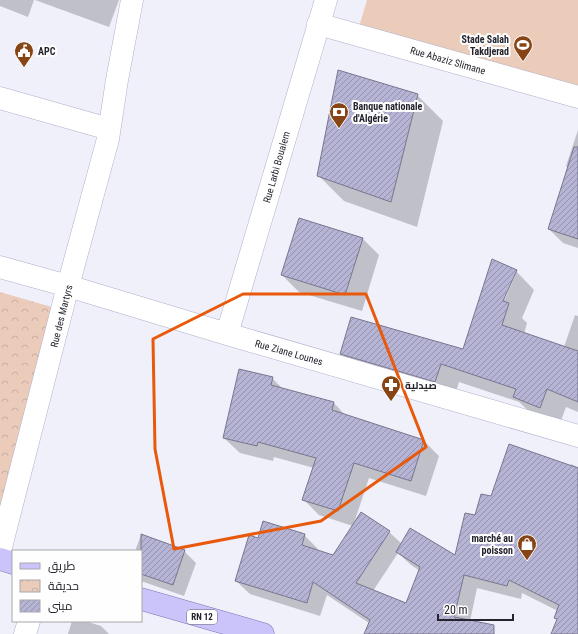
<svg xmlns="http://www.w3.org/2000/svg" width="578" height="634" font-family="'Roboto Condensed',Cairo,sans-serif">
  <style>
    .park { fill: url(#park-crowns) }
    .garden { fill: #ebccbb }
    .shadow { fill: #0003; fill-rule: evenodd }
    .building { fill: url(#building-hatch); stroke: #78768e }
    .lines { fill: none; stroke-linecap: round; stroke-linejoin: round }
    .minor-casing { stroke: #b1afc9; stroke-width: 23 }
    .major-casing { stroke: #7a73b0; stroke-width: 23 }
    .minor { stroke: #fff; stroke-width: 22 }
    .major { stroke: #cbc4fa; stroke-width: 22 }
    .marked { fill: none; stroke: #e8590c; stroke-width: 3; stroke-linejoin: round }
    .labels { text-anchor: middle; stroke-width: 4; stroke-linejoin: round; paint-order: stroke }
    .shield { fill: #fefefe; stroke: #66656c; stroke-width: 1 }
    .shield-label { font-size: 9px; font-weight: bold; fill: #25242e }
    .poi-label { font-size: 10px; font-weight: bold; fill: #25242e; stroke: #fefefe; text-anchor: start }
    .street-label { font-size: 10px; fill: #25242e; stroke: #fefefe }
  </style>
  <defs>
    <pattern id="park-crowns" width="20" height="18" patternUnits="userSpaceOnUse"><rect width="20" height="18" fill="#ebccbb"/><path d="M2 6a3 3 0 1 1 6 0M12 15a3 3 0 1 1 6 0" fill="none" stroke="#c9afa1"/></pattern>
    <pattern id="building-hatch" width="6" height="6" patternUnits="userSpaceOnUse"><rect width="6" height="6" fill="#b6b4d5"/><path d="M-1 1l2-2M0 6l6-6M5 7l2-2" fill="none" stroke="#9492ad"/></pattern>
  </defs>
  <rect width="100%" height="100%" fill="#f0f0fb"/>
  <path class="park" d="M0,292L62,310L0,533Z"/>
  <path class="garden" d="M367,0H578V94L358,30Z"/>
  <path class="shadow" d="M0,0H34L28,17L0,6Z
    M35,0H119L109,27Z
    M417,95L443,121L417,227L344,201L318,175Z
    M578,130V248L563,243L549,229L568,168L566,166Z
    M362,238L379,255L362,311L299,292L282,275Z
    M493,261L516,271L534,290L522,318L527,323L524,334L564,347L575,315L578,316V412L566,407L559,426L533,415L519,402L459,382L454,399L360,372L341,354L352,318L463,351ZM514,275L515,276L505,299H504L505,294Z
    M272,378L284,390L334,403L346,416L424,441L439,456L426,496L369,478L354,523L389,532L402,544L455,556L476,517L492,498L570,466L571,464L578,467V634H552L557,619L556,618L558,611L522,593L521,599L477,588L470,621L487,634H370L369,623L327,595L320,616L250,594L236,581L259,539L304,535L318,549L317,551L334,556L353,526L319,515L304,500L314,468L274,457L273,461L240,453L224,438ZM398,553L411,565L420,571L407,604L373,591Z
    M141,535L184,551L196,563L184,596L141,581V551H135Z
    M72,621H85L101,626L109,634H68Z"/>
  <path class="building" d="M338,70L418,94L391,202L317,176Z
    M574,147H578V239L548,229Z
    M299,218L363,238L345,295L281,275Z
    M492,259L517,270L503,301L509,303L502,325L578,351V402L547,389L540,408L513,397L516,389L441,364L435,382L340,354L351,317L463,349Z
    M239,369L273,377L271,385L334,402L332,410L424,440L411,481L354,463L338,511L302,500L316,458L258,442L257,446L223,438Z
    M509,444L578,468V634H551L557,619L554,618L559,605L509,580L507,586L464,575L454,617L494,625V634H364L370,620L313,582L307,603L235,581L249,535L258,538L263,521L305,534L302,545L333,555L361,512L390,531L356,583L406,603L420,567L396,552L410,528L455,555L465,513L475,515L481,494L491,496Z
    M141,534L185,550L173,585L141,574Z"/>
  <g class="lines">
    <g class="minor-casing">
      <path id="minor" d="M318,24L578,97
        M0,98L109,129
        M0,267L68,286L227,334L578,436
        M227,334L326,0
        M0,551L68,286L108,139L117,80L132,0
        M25,634L29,621"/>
    </g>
    <g class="major-casing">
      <path id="major" d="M0,559L13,563
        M141,599L263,634"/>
    </g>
    <use href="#minor" class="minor"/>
    <use href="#major" class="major"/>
  </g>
  <path class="marked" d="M243,294H366L426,447L321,521L174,549L155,449L153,339Z"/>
  <defs>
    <g id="stadium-pin" transform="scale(1)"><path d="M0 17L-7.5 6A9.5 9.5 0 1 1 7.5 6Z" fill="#874415" stroke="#fefefe"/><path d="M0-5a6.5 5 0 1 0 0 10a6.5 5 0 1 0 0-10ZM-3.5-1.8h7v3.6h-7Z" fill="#fff"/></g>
    <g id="civic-pin" transform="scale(1)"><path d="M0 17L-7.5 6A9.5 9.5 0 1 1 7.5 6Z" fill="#874415" stroke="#fefefe"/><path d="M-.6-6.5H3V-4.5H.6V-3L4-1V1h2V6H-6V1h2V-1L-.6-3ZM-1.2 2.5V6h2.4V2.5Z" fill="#fff"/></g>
    <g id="bank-pin" transform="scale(1)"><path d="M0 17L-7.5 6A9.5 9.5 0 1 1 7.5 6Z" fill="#874415" stroke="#fefefe"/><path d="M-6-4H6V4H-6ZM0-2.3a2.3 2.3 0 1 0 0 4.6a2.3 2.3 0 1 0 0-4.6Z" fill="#fff"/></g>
    <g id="pharmacy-pin" transform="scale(1)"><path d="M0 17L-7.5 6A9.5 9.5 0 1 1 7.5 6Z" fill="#874415" stroke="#fefefe"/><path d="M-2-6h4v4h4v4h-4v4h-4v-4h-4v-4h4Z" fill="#fff"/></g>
    <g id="shop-pin" transform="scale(1)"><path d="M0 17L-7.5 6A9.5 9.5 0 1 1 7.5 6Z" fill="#874415" stroke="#fefefe"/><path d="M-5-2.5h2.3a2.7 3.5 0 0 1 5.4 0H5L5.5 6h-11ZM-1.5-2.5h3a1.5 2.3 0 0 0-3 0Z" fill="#fff"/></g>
  </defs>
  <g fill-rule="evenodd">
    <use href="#stadium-pin" x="523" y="45"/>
    <use href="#civic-pin" x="24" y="51"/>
    <use href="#bank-pin" x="339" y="112"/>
    <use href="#pharmacy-pin" x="391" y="385"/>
    <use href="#shop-pin" x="527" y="544"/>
  </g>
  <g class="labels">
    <rect class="shield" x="187" y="610" width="30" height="14" rx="3"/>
    <g class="shield-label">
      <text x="202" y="620">RN 12</text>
    </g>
    <g class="poi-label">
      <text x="509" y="43" text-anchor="end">Stade Salah<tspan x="509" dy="12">Takdjerad</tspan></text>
      <text x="38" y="55">APC</text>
      <text x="353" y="110">Banque nationale<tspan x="353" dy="12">d'Algérie</tspan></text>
      <text x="405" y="389">صيدلية</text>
      <text x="513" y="542" text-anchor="end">marché au<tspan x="513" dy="12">poisson</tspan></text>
    </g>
    <g class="street-label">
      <text transform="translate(448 60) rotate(16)" y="4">Rue Abaziz Slimane</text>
      <text transform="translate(276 167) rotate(-74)" y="4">Rue Larbi Boualem</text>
      <text transform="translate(61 316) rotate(-76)" y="4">Rue des Martyrs</text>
      <text transform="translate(289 352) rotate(16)" y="4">Rue Ziane Lounes</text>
    </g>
  </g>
  <rect x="12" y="550" width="130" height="72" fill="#fefefe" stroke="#a7a7ab"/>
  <rect x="20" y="563" width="20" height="6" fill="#cbc4fa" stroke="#a7a7ab"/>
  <text x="48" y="570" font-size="12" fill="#25242e">طريق</text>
  <rect x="20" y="580" width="20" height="12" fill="url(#park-crowns)" stroke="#a7a7ab"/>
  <text x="48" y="590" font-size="12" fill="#25242e">حديقة</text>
  <rect x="20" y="600" width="20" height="12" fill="url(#building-hatch)" stroke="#a7a7ab"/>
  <text x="48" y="610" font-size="12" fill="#25242e">مبنى</text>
  <path d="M438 614v6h75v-6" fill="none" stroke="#25242e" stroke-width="2"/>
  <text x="444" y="614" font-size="12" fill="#25242e" stroke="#fefefe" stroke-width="3" paint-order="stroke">20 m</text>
</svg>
